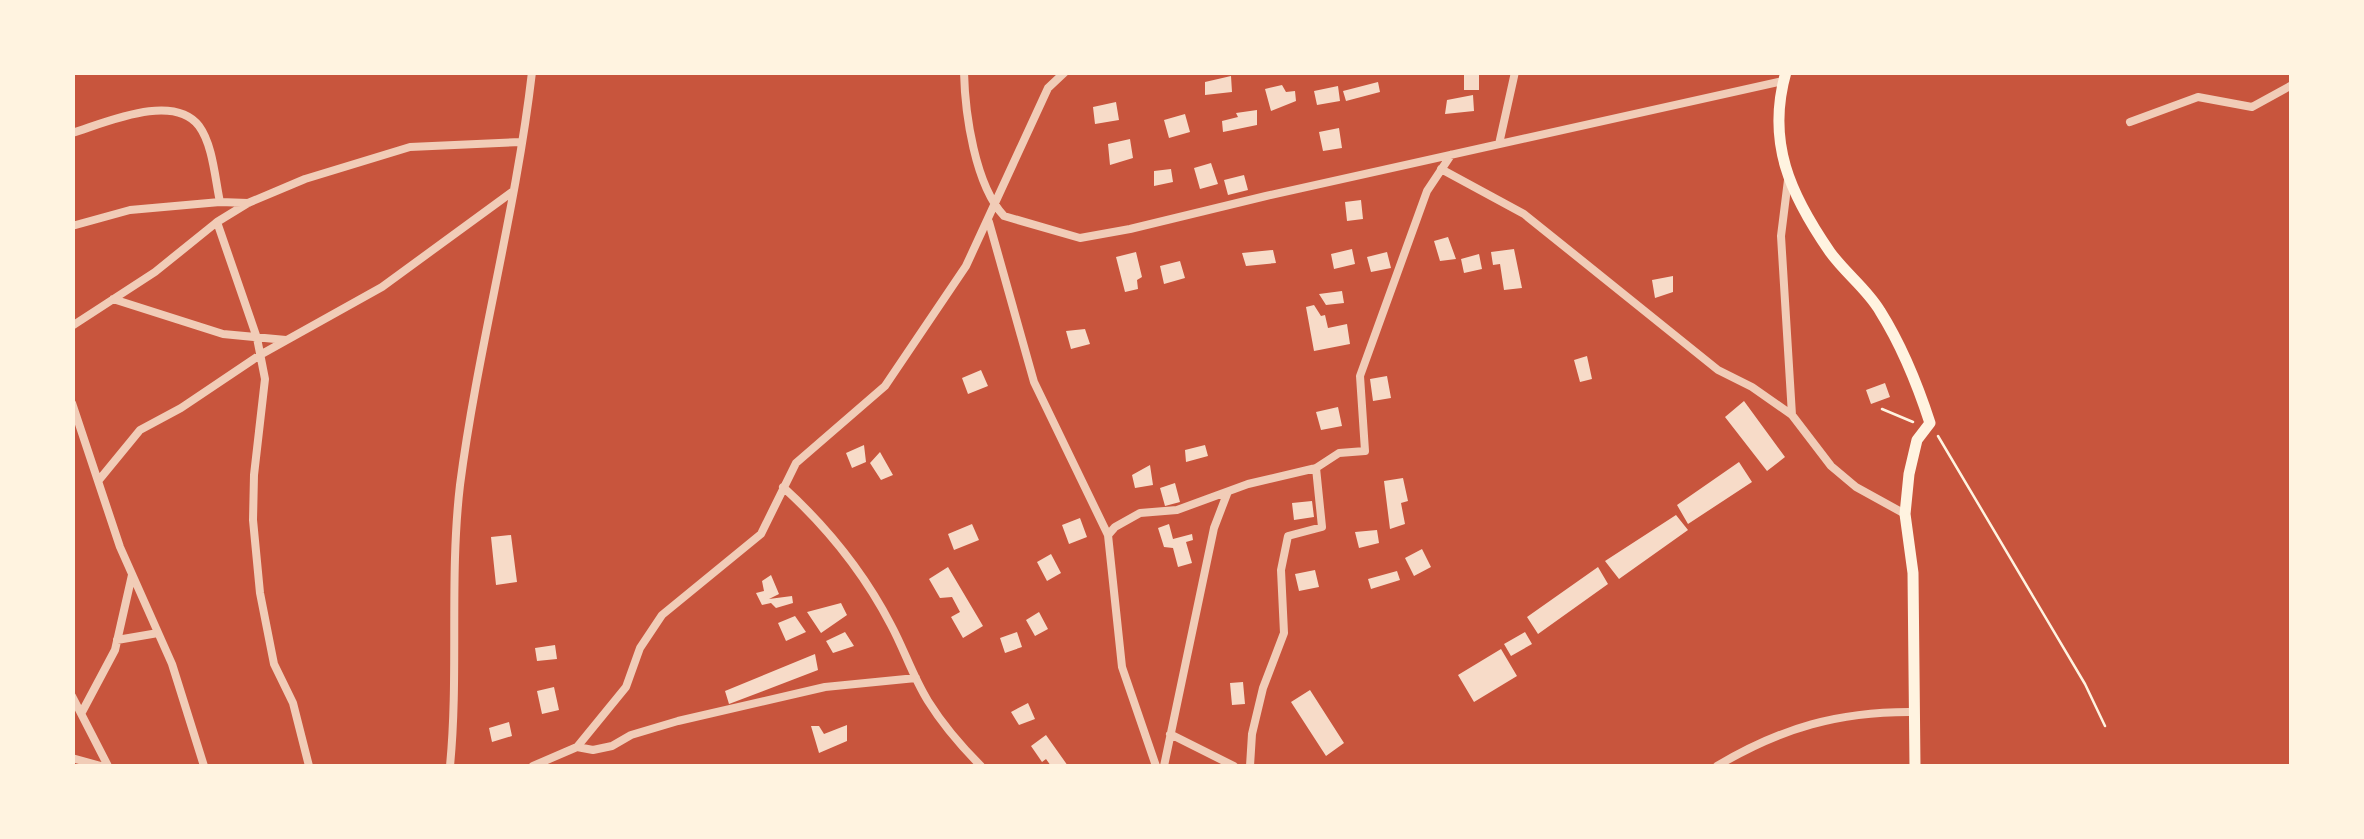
<svg xmlns="http://www.w3.org/2000/svg" width="2364" height="839" font-family="Cabin,sans-serif">
  <style>
    .building { fill: #f7dbc8 }
    .lines { fill: none; stroke-linecap: round; stroke-linejoin: round }
    .path { stroke: #fff3e0; stroke-width: 2.5 }
    .minor { stroke: #f1ccb7; stroke-width: 8 }
    .primary { stroke: #fff3e0; stroke-width: 11 }
  </style>
  <rect width="100%" height="100%" fill="#c8553d"/>
  <path class="building" d="M1464,72H1479V90H1464Z
    M1231,76L1232,92L1205,95V82Z
    M1378,82L1380,92L1346,101L1343,91Z
    M1282,85L1286,92L1295,91L1296,101L1271,111L1265,89Z
    M1338,86L1340,101L1317,105L1314,91Z
    M1473,95L1474,111L1445,114L1447,100Z
    M1116,102L1119,120L1095,124L1093,107Z
    M1257,110V125L1223,132L1222,121L1238,117L1236,113Z
    M1185,114L1190,132L1169,138L1164,120Z
    M1339,128L1342,148L1323,151L1319,132Z
    M1130,139L1133,158L1110,165L1108,144Z
    M1211,163L1218,184L1200,189L1194,168Z
    M1171,169L1173,182L1154,186V171Z
    M1244,175L1248,190L1228,195L1224,180Z
    M1361,200L1363,219L1347,221L1345,202Z
    M1448,237L1456,259L1440,261L1434,241Z
    M1352,249L1355,264L1334,269L1331,254Z
    M1514,249L1522,288L1504,290L1500,264L1493,265L1491,252Z
    M1273,250L1276,263L1246,266L1242,253Z
    M1136,252L1142,277L1137,280L1138,289L1125,292L1116,257Z
    M1387,252L1391,268L1371,272L1367,257Z
    M1479,254L1482,269L1464,273L1461,259Z
    M1180,261L1185,278L1164,284L1160,266Z
    M1673,276V292L1655,298L1652,280Z
    M1342,291L1344,303L1326,305L1319,294Z
    M1314,305L1321,316L1325,315L1328,328L1347,324L1350,344L1314,351L1306,307Z
    M1085,329L1090,344L1071,349L1066,331Z
    M1587,356L1592,379L1580,382L1574,360Z
    M981,370L988,386L968,394L962,378Z
    M1387,376L1391,398L1373,401L1370,379Z
    M1885,383L1890,397L1871,404L1866,390Z
    M1744,401L1785,457L1767,471L1725,417Z
    M1338,407L1342,426L1321,430L1316,412Z
    M864,445L866,462L852,468L846,453Z
    M1205,445L1208,456L1186,462L1185,450Z
    M880,452L893,475L881,480L870,463Z
    M1739,462L1752,482L1688,524L1677,505Z
    M1150,465L1153,485L1135,488L1132,475Z
    M1403,478L1408,501L1401,503L1405,524L1390,529L1384,481Z
    M1175,483L1180,502L1165,506L1160,488Z
    M1312,501L1314,517L1294,520L1292,503Z
    M1676,515L1688,530L1619,579L1605,561Z
    M1080,518L1087,537L1069,544L1062,525Z
    M972,524L979,540L954,550L948,534Z
    M1169,524L1173,539L1192,534L1193,540L1186,542L1192,563L1178,567L1173,548L1164,547L1158,528Z
    M1377,530L1379,543L1359,548L1355,532Z
    M511,535L517,582L496,585L491,537Z
    M1422,549L1431,567L1414,576L1405,558Z
    M1051,554L1061,573L1047,581L1037,562Z
    M948,567L983,626L963,638L951,617L960,612L952,597L940,598L929,579Z
    M1598,567L1608,584L1538,634L1527,617Z
    M1315,570L1319,587L1299,591L1295,574Z
    M1397,571L1400,580L1371,589L1368,579Z
    M771,575L779,594L769,599L792,596L793,603L776,608L771,603L762,605L756,593L764,591L762,581Z
    M841,603L847,615L821,633L807,612Z
    M1039,612L1048,629L1035,636L1026,620Z
    M795,616L806,632L786,641L778,623Z
    M845,632L854,646L833,653L826,641Z
    M1017,632L1022,647L1005,653L1000,638Z
    M1525,632L1532,644L1511,656L1504,644Z
    M555,645L557,659L537,661L535,648Z
    M1501,649L1517,676L1474,702L1458,675Z
    M815,654L818,670L729,704L725,691Z
    M1243,682L1245,704L1232,705L1230,683Z
    M554,687L559,710L542,714L537,691Z
    M1310,690L1344,743L1326,756L1291,702Z
    M1028,703L1035,719L1019,725L1011,712Z
    M509,722L512,736L492,742L489,728Z
    M847,725V741L819,753L811,726H819L824,734Z
    M1046,735L1068,766H1051L1046,759L1042,762L1031,746Z"/>
  <g class="lines">
    <path class="path" d="M1882,409L1913,422
      M1938,436L2085,684L2105,726"/>
    <path class="minor" d="M964,72C965,114 975,185 1004,216L1080,238L1130,229L1266,196L1783,81
      M2130,122L2198,97L2252,107L2292,85
      M72,133C105,123 173,92 199,126C213,145 215,179 220,202
      M1499,144L1515,72
      M1441,169L1524,214L1718,370L1752,387L1792,415L1831,466L1856,487L1905,514
      M1788,180L1781,236L1792,415
      M217,222L257,338L265,379L254,475L253,520L260,593L274,664L293,703L309,766
      M989,222L1034,382L1108,535L1122,667L1156,766
      M72,226L130,210L220,202L248,203
      M113,299L223,334L286,340
      M72,326L155,272L217,222L248,203L305,179L410,147L521,142
      M72,403L120,547L172,664L204,766
      M99,480L140,430L181,408L260,355L382,287L512,192
      M783,487C827,527 863,571 891,625C904,649 913,677 928,701C943,725 962,747 981,766
      M1108,535L1115,527L1140,513L1177,510L1248,484L1316,468L1339,453L1365,451L1360,376L1427,191L1451,155
      M117,640L158,633
      M72,696L108,766
      M82,712L115,650L132,575
      M1170,734L1234,766
      M577,747L593,750L612,746L631,735L678,721L825,687L916,678
      M72,758L101,766
      M450,766C459,673 449,579 460,485C478,347 516,211 532,72
      M533,766L577,747L626,687L640,648L662,615L761,534L796,463L885,386L966,266L1048,88L1065,72
      M1164,766L1214,528L1227,494
      M1250,766L1252,734L1263,688L1284,633L1281,570L1288,536L1322,527L1316,468
      M1717,766C1781,728 1839,711 1915,712"/>
    <path class="primary" d="M1786,72C1766,142 1790,194 1830,252C1845,273 1867,289 1880,311C1902,346 1917,383 1930,423L1917,440L1909,474L1905,514L1913,573L1915,766"/>
  </g>
  <rect width="2364" height="839" fill="none" stroke="#fff3e0" stroke-width="150"/>
</svg>
